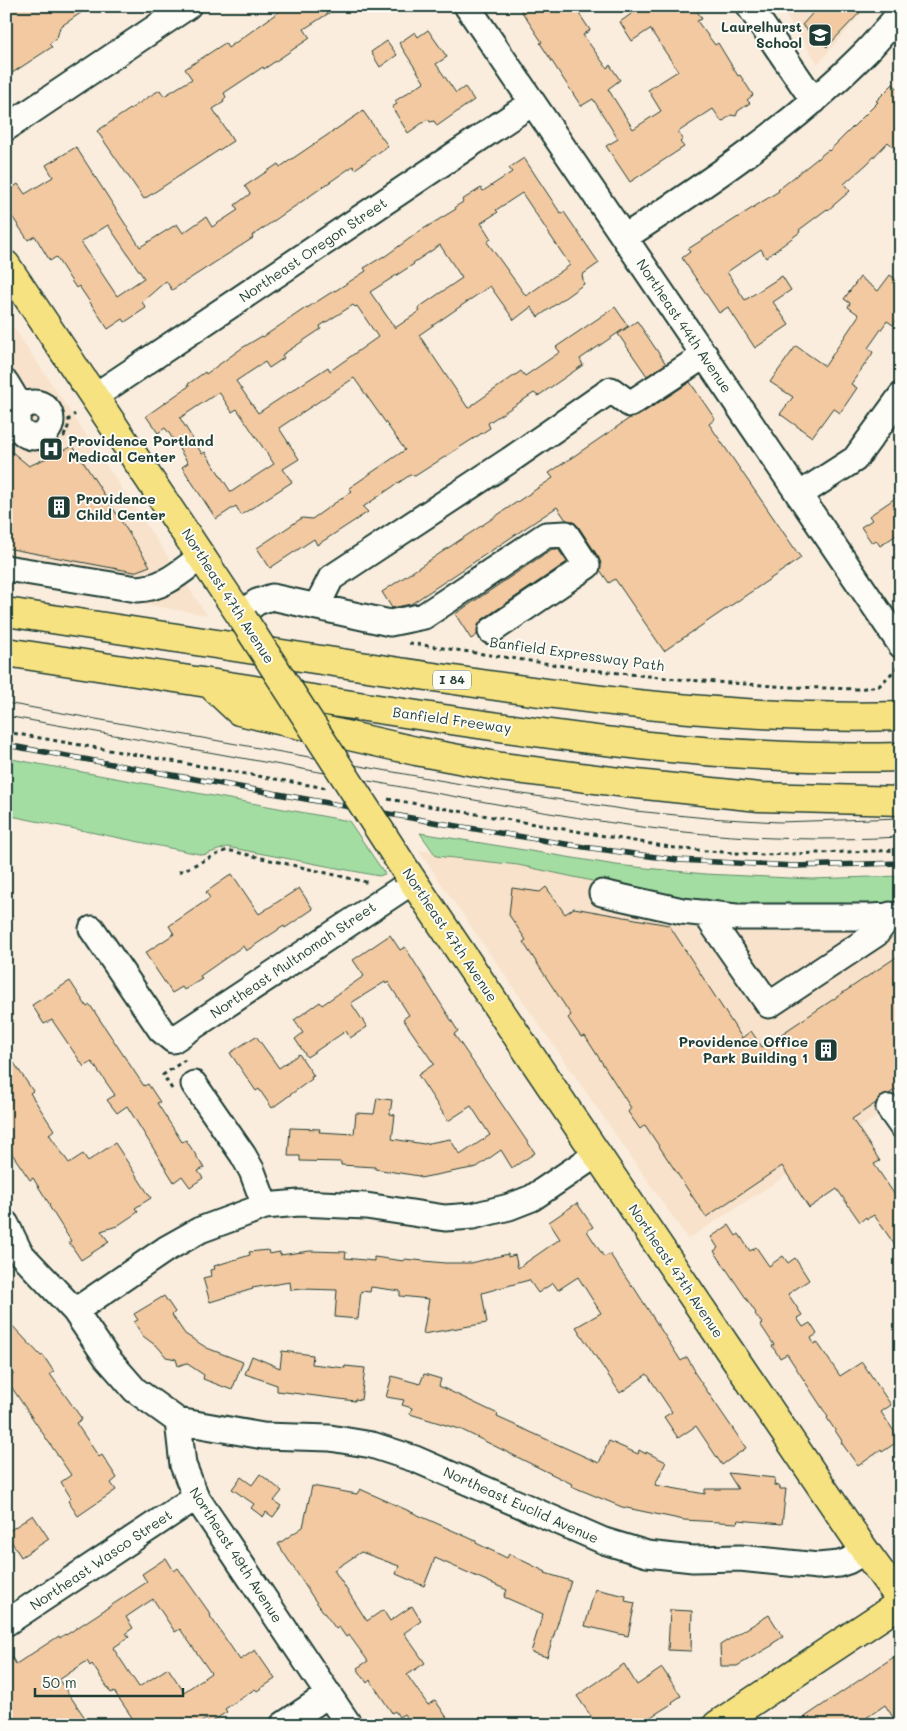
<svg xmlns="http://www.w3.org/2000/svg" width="907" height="1731" font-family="Mali,sans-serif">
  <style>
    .built { fill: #f8e2cb }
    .green { fill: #a4dda2; stroke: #628d6b }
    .building { fill: #f2c9a1; stroke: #1f3d34; fill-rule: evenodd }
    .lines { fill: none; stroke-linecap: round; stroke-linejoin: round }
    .minor-casing { stroke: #1f3d34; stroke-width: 29 }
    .major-casing { stroke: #1f3d34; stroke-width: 31 }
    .highway-casing { stroke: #1f3d34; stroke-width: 31 }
    .path { stroke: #1f3d34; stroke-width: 3; stroke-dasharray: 4 4; stroke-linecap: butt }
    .minor { stroke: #fdfcf7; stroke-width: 25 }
    .major { stroke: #f7e281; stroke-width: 28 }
    .highway { stroke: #f7e281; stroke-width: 28 }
    .tram { stroke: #1f3d34; stroke-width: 1 }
    .rail-casing { stroke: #1f3d34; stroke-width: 5.5 }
    .rail { stroke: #fdfcf7; stroke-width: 4; stroke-dasharray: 11; stroke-linecap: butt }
    .major-bridge-casing { stroke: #1f3d34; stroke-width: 31; stroke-linecap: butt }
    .major-bridge { stroke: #f7e281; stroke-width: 28 }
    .labels { text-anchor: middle; stroke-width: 4; stroke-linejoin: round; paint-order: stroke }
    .shield { fill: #fdfcf7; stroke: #62766e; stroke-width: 1 }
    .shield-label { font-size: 12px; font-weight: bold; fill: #1f3d34 }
    .poi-label { font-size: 14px; font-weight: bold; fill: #1f3d34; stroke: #fdfcf7; text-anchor: end }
    .street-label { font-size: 14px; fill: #1f3d34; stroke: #fdfcf7 }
  </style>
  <rect width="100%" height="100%" fill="#faeddd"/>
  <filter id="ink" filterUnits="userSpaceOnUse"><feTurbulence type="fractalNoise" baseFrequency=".02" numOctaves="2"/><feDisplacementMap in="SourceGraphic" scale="10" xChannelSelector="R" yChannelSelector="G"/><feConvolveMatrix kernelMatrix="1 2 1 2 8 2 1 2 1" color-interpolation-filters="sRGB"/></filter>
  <g filter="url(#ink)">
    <path class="built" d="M779,6H867L818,64Z
      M6,316L207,615L6,581Z
      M418,850L724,897H901V1101L688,1239Z"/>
    <path class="green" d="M6,758L349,821L385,874L379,876L227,847L204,855L6,815Z
      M420,833L616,865L705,874L811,879L901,876V903L871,906L763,909L676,899L518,865L436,856Z"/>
    <path class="building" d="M6,6H91L60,27L57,38L49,44L52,47L6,77Z
      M287,6H340L304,29L310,38L264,69L263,67L224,93L226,97L223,100L224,102L213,109L233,141L144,199L97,131L153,94L160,90L164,96L192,79L185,69L225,43L228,48Z
      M518,6H574L590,30L583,35L607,68L610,65L620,80L608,89L633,129L661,111L648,90L678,71L650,29L632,41L620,22L642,6H694L702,19L697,21L715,45L718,43L738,76L740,75L753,95L747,100L750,103L738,111L736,116L731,115L722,122L713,109L678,132L683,139L680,142L684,147L630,182L606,146L618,139L593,99L581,106L540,43L542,42Z
      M819,6H866L827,47L802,25Z
      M428,30L447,57L436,64L456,93L465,87L474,100L437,126L434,121L430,122L428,119L408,133L392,107L397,104L395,101L424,82L399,43L415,32L418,37Z
      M387,41L397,55L380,67L371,52Z
      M893,84L901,92V154L888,142L867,164L844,184L850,191L828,210L827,209L799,230L800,232L766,258L761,249L727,272L745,300L782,276L791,290L773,302L789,325L755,348L728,307L719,313L682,258L690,252L688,249L779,191L778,190L828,150L829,151L878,102L876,101Z
      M363,111L388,146L355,169L353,166L252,236L253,238L172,290L166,281L142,302L146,308L125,322L123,319L108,329L79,286L76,288L56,257L50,261L35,236L28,240L9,212L12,209L6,200V192L18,184L25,194L53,177L46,165L76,147L140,247L177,224L183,233L206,217L212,227L238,210L235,205L250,194L245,186L278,164L280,167ZM108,225L144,278L117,296L81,242Z
      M524,158L561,214L564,212L599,263L582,275L584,284L538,317L531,307L514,320L490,286L419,335L468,408L521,371L525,376L560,352L556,347L615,307L628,326L580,359L583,365L538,396L534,393L488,423L490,428L415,476L410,475L363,507L368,512L317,545L314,539L270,568L257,548L302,518L312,519L352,491L349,488L405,450L354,378L279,428L299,459L283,469L292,482L241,515L236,506L216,519L182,467L188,463L169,433L165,428L158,433L146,416L189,386L188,384L205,372L206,374L242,348L262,336L263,337L307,307V308L335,290V291L366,271L364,268L384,256V257L420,231L456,209L455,207L463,202L462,200L481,188L483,191L512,172L509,168ZM522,193L570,265L526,296L487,242L491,239L481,223L498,212L496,210ZM440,245L462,278L418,308L420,311L395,328L370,292L414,264L413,263ZM353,305L355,307L357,306L378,337L330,371L328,367L258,413L236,381L265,362L269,368L284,358L282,355L321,329L320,326ZM219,392L232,412L237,409L274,464L231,492L205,452L202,454L180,418Z
      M890,275L901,283V315L893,325L887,321L868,348L873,352L871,356L851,384L857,388L840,413L833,408L812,437L780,414L793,397L770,382L796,346L825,366L859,315L848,307L850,303L844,299L860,277L878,291Z
      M637,321L666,364L647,376L618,334Z
      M690,382L715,419L709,424L801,558L664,651L615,579L609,583L600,570L601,565L599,558L578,526L573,521L566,520L557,507L411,604L392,608L382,592L553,478L549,473L630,418L638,416Z
      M73,446L150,566L134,572L6,548V447L29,466Z
      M901,494V532L880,546L876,540L872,543L861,527L872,520L869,516Z
      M552,549H558L567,562L483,619L478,625L477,635L471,639L455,614Z
      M232,874L259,914L299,888L313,909L285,928L284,926L246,951L243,946L200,976L202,979L184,990L182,987L172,993L145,953L174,934L169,926L210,898L206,892Z
      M546,887L565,914L574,908L669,925L742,1038L751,1031L762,1047L901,954V1086L889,1094L881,1096L876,1103L852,1119L880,1161L874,1164L901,1204V1254L874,1215L867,1219L866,1217L860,1222L837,1189L809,1208L782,1166L706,1217L645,1125L640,1129L628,1112L631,1108L585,1036L581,1037L568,1018L571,1015L523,942L526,940L509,915L512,888L540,892Z
      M390,935L400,950L405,947L410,955L458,1031L454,1034L535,1153L512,1168L501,1150L477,1167L420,1178L419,1176L375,1169V1167L341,1165V1162L300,1161V1156H288L290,1128L320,1129L319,1132L354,1134L356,1113L374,1114L377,1098L392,1100L390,1114L395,1115L392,1139L424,1144L450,1139L460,1155L490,1135L471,1106L448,1121L418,1075L434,1064L403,1019L409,1015L388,982L386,984L385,982L351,1003L367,1027L350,1038L346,1031L307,1057L295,1039L303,1033L294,1020L320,1002L322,1005L364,976L353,960Z
      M70,981L87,1007L90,1005L144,1086L148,1084L160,1102L157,1103L182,1142L186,1140L204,1168L198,1171L203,1178L190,1187L182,1176L174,1182L127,1106L117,1113L107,1100L115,1095L92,1062L84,1067L52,1020L44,1024L32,1005Z
      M256,1036L279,1068L299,1054L314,1076L311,1077L312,1079L272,1108L259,1089L256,1091L230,1053Z
      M6,1051L33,1091L30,1093L54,1130L49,1134L69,1163L83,1154L88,1161L115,1143L151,1198L135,1208L138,1212L117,1226L101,1231L109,1242L81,1260L69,1242L71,1241L49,1206L50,1205L33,1178L30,1180L6,1145Z
      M577,1203L593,1227L587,1231L604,1257L610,1254L632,1287L633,1286L681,1361L687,1357L695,1371L694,1372L746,1448L722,1465L696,1426L678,1438L664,1417L672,1412L647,1374L620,1393L576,1327L601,1313L578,1277L558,1290L553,1283L538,1293L529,1280L482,1293L487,1323L423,1334L429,1299L400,1296V1291L371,1287L370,1292L361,1291L358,1319L335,1317L337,1290L303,1289L291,1290L290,1282L252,1288L253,1289L210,1302L203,1278L211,1276L210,1270L215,1269L214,1266L250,1255L249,1252L268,1250L269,1254L280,1252V1255L310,1251L346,1252L345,1258L374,1261V1257L404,1261V1259L445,1263H471L508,1254V1257L515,1255L518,1268L560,1239L549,1222Z
      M729,1225L736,1236L739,1234L750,1251L756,1247L769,1266L783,1256L788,1263L795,1258L809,1280L788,1294L802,1315L797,1318L803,1327L810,1323L817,1334L811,1338L814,1344L817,1342L840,1376L862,1362L891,1405L881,1412L900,1440L882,1452L881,1450L858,1466L841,1442L842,1441L827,1418L828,1417L787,1354L780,1358L772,1346L774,1345L760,1324L762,1323L755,1314L756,1313L714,1251L718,1248L711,1237Z
      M164,1296L175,1312L172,1315L185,1334L207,1348L243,1362L232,1390L203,1379L204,1375L186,1363L178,1366L176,1359L166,1357L159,1348L143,1336L134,1322L138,1320L134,1314Z
      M6,1319L41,1356L43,1355L54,1372L50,1374L82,1419L76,1423L99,1457L102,1455L117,1478L111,1483L116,1490L78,1516L68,1501L71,1498L61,1482L71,1475L6,1379L15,1373L6,1364Z
      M282,1351L313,1355L312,1364L345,1368V1366L365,1368L361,1400L355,1399V1401L277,1391V1385L245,1374L252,1356L280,1368Z
      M424,1374L441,1379L439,1386L498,1414L497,1417L599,1463L609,1441L638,1454L639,1450L646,1454V1452L666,1462L655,1485L705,1494V1489H738L728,1473L775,1478L774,1485L780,1486V1489H786L782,1524L738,1520L737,1523L684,1520L622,1507L571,1486L572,1484L462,1430L410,1414L412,1408L402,1405L404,1400L386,1397L392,1376L420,1384Z
      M260,1474L282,1491L274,1501L281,1506L273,1517L266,1512L263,1517L251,1508L254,1504L232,1489L241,1477L252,1485Z
      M312,1486L357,1494L360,1489L476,1541V1543L507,1558L509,1554L546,1572L545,1573L571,1581L547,1657L531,1652L543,1614L504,1597L507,1590L435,1558L424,1586L396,1574L399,1566L361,1552L334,1570L367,1621L383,1610L390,1621L412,1606L421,1621L404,1633L425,1663L407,1675L428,1705L435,1700L452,1725H412L404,1714L399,1717L395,1711L392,1713L370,1680L367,1683L357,1668L368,1661L349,1635L346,1637L339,1627L336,1629L314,1599L278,1544L303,1527Z
      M33,1515L49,1539L21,1557L6,1533Z
      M166,1558L174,1571L178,1568L211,1615L210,1616L240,1660L255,1650L275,1679L257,1691L255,1689L225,1709L227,1712L209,1723L206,1719L198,1725H137L114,1691L111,1693L92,1664L90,1666L87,1661L59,1680L90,1725H15L6,1711V1649L16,1664L59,1636L60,1638L65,1634L66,1635L147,1582L142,1574ZM153,1599L175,1632L180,1629L211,1673L184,1692L168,1668L139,1687L113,1648L129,1637L126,1633L133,1628L126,1617Z
      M595,1589L626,1596L625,1601L635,1603L628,1636L585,1626Z
      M670,1610L692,1611L691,1651L668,1650Z
      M769,1615L783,1637L773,1643V1645L737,1666H721L720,1645Z
      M901,1652V1725H898L885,1705L856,1725H793Z
      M624,1664L637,1685L662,1668L681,1696L672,1702L673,1703L638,1725H597L577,1696Z"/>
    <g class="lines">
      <g class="minor-casing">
        <path id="minor" d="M467,6L901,645
          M749,6L814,101
          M6,128L188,6
          M625,237C710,182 794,125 866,52C878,40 889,26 901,12
          M6,383L15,398L24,406
          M95,396L532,103
          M17 420a17 17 0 1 1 34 0a17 17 0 1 1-34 0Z
          M799,495L855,459L901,396
          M6,568L137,589C165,588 180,572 202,556
          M317,606L331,578L510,460L611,390L630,404L705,355
          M241,614L257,602L272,597L390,623L424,616L546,535L566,534L587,566L491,631
          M602,893L682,911L736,917H872L901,915
          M705,913L769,1005L876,934L890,915
          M92,929L161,1030L173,1040L413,881
          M194,1084L243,1155L252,1171L265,1206
          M889,1108L901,1125
          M6,1224L20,1253L75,1311L107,1358L122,1375L135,1390L178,1421L183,1465L196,1497L349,1725
          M75,1311L166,1249L200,1230L265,1206L299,1203L366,1206L445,1218L473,1216L509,1207L532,1198L597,1154
          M178,1421L263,1436L330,1438L372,1445L415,1459L604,1541L647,1554L693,1559L740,1558L818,1566L839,1564L848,1561L865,1551
          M6,1623L196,1497
          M283,1725L329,1694"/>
      </g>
      <g class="major-casing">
        <path id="major" d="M6,265L243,619
          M408,874L735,1359L865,1551L901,1600
          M717,1725L901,1603"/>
      </g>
      <g class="highway-casing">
        <path id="highway" d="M6,612C138,632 269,652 400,672C566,697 733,721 901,716
          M6,652C135,671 263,691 391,711C560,737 730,762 901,757
          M209,683L239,711L416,751L501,767L627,783L759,797L901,801"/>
      </g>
      <path class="path" d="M50,427L64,436L68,427L69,419L75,414
        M409,643L591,670L687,680L790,687L858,689L879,686L899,666
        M6,732L326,788
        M388,799L681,849L763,855L901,850
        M179,872L227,850L370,883
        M172,1089L163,1075L185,1060"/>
      <use href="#minor" class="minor"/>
      <use href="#major" class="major"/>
      <use href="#highway" class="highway"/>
      <path class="tram" d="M6,703L489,789L635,811L707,818L779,822L901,818
        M6,716C143,740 281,765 418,790C503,805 588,821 674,831C749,839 825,841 901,837"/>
      <g class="rail-casing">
        <path id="rail" d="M6,745L439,823L584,847L678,860L795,866L901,863"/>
      </g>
      <use href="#rail" class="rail"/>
      <g class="major-bridge-casing">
        <path id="major-bridge" d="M243,619L408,874"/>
      </g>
      <use href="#major-bridge" class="major-bridge"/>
    </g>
  </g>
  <defs>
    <g id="school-square" transform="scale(1.25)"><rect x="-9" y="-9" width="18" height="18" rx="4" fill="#1f3d34" stroke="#fdfcf7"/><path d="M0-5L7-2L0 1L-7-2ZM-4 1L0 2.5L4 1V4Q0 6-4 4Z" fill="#fff"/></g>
    <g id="hospital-square" transform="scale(1.25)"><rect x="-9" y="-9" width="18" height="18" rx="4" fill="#1f3d34" stroke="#fdfcf7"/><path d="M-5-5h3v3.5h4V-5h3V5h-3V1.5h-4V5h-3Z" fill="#fff"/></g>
    <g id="building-square" transform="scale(1.25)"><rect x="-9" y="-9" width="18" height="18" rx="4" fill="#1f3d34" stroke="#fdfcf7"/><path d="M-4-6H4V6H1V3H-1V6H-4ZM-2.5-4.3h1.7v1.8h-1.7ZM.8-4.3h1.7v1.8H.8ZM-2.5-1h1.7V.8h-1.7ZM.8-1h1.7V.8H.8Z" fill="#fff"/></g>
  </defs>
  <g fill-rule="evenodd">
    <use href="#school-square" x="820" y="35"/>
    <use href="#hospital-square" x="51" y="449"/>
    <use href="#building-square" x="59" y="507"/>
    <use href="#building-square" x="826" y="1050"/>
  </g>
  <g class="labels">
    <rect class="shield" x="433" y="670.5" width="38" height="19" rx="4"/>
    <g class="shield-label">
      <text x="452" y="684">I 84</text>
    </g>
    <g class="poi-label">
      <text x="802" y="32">Laurelhurst<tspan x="802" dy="16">School</tspan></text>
      <text x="68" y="446" text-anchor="start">Providence Portland<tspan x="68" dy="16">Medical Center</tspan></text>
      <text x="76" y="504" text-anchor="start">Providence<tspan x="76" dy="16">Child Center</tspan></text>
      <text x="808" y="1047">Providence Office<tspan x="808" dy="16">Park Building 1</tspan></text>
    </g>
    <g class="street-label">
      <text transform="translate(313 250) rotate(-34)" y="5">Northeast Oregon Street</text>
      <text transform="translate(684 326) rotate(56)" y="5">Northeast 44th Avenue</text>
      <text transform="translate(228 596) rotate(57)" y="5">Northeast 47th Avenue</text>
      <text transform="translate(577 654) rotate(8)" y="5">Banfield Expressway Path</text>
      <text transform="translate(452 720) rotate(8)" y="5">Banfield Freeway</text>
      <text transform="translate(450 935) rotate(56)" y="5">Northeast 47th Avenue</text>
      <text transform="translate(293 960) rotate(-34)" y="5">Northeast Multnomah Street</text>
      <text transform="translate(676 1271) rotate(56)" y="5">Northeast 47th Avenue</text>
      <text transform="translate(521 1505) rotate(24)" y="5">Northeast Euclid Avenue</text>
      <text transform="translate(236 1555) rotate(57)" y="5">Northeast 49th Avenue</text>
      <text transform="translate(101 1560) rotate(-34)" y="5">Northeast Wasco Street</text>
    </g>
  </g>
  <rect width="907" height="1731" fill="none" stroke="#fdfcf7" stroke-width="25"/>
  <rect x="12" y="12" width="882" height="1706" fill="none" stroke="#1f3d34" stroke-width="2" filter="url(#ink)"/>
  <path d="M35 1688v8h148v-8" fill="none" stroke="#1f3d34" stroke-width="2.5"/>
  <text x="42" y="1688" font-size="15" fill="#1f3d34" stroke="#fdfcf7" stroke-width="4" paint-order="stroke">50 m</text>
</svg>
